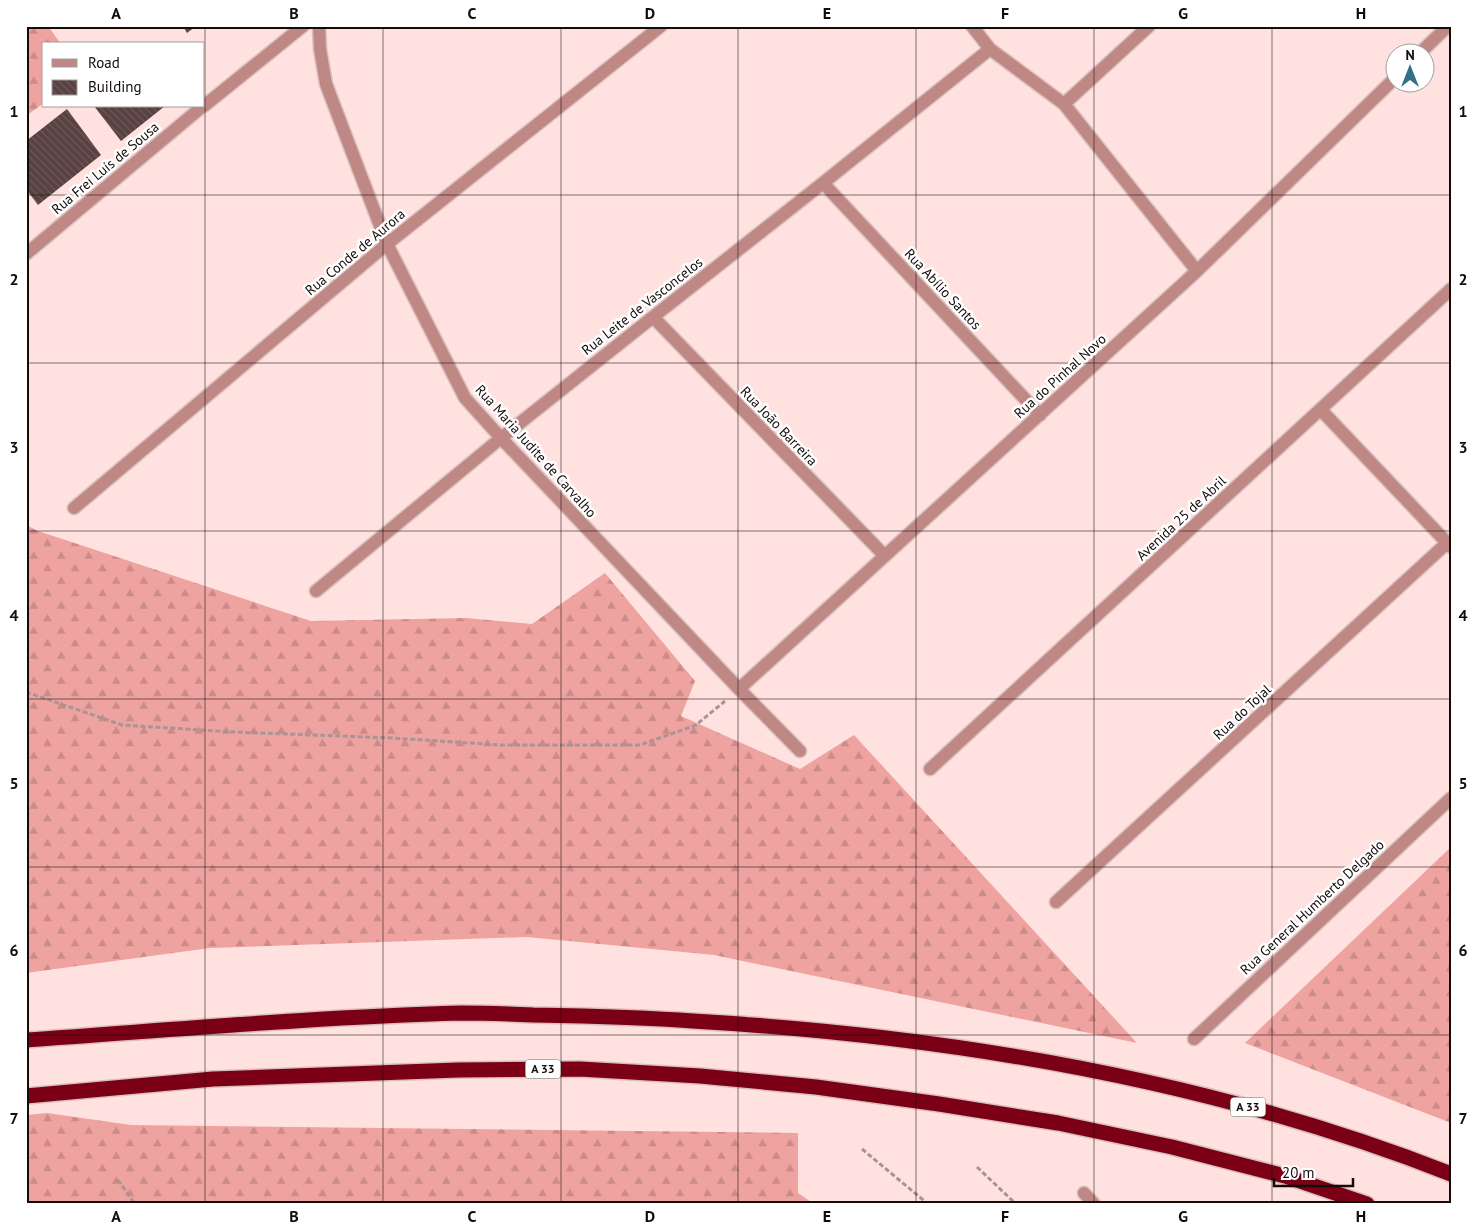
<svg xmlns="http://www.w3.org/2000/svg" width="1477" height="1230" font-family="'PT Sans',sans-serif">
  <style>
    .forest { fill: url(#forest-firs) }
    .building { fill: url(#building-back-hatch) }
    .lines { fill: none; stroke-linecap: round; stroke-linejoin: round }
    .minor-casing { stroke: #d9c0be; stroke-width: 15 }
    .motorway-casing { stroke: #d9c0be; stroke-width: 18 }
    .path { stroke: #aa9493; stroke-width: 3; stroke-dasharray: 5 2.5; stroke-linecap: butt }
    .minor { stroke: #bf8885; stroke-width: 12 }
    .motorway { stroke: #7b0016; stroke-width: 15 }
    .grid { fill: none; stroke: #140b0b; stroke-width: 1; stroke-opacity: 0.55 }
    .labels { text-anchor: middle; stroke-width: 5; stroke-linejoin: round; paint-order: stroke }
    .shield { fill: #fff; stroke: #5a5454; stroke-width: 1 }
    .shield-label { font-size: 12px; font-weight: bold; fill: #140b0b }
    .street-label { font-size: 14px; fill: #140b0b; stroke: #fff }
    .neatline { fill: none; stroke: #140b0b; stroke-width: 2 }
    .grid-label { font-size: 16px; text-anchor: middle; font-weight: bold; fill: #140b0b }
  </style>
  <defs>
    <pattern id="forest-firs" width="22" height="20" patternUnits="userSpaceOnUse" patternTransform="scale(1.25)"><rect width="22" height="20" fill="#eea3a0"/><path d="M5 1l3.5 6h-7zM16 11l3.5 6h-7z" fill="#cb8b88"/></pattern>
    <pattern id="building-back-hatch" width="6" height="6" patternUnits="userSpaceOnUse" patternTransform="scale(1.25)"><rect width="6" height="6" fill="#584140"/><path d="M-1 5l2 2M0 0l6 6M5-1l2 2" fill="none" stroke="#6b5858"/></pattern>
  </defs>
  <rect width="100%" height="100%" fill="#ffe2e0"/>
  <path class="forest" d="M26,26H48L61,44H44V103L26,116Z
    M26,525L38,531L311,621L466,618L532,624L605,573L695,681L681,716L800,769L854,735L1137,1043L714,955L527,937L210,948L26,973Z
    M1451,847V1123L1245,1043Z
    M47,1113L131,1125L798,1133V1193L814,1204H26V1115Z"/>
  <path class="building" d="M183,26H196L187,33Z
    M94,106H165L121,141Z
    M67,109L101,155L38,205L26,189V141Z"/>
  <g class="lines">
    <g class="minor-casing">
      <path id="minor" d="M319,26L320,49L326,84L387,244L465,398L501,438L739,689L800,751
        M972,26L990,49L1064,104L1197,271
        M1421,52L1448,26
        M1064,104L1149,26
        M204,106L303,26
        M823,183L1040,415
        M26,254L203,106
        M653,317L885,556
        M1321,410L1451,547
        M74,508L387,244L661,26
        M316,591L501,438L653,317L823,183L990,49
        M739,689L1197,271L1394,79
        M930,769L1451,289
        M1056,902L1447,543
        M1194,1039L1451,798
        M1084,1193L1094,1204"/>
    </g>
    <g class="motorway-casing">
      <path id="motorway" d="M26,1040C171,1030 316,1017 461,1013C485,1013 509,1014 533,1015C587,1016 640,1017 693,1021C951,1036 1210,1079 1451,1174
        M26,1096L213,1079L458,1070L580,1069L700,1076L816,1087L939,1104L1058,1123L1172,1147L1285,1176L1367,1204"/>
    </g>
    <path class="path" d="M26,692L122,725L233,732L393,738L500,745H640L696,725L725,701
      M862,1149L928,1204
      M977,1167L1016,1204
      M118,1180L135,1204"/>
    <use href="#minor" class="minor"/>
    <use href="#motorway" class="motorway"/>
  </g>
  <path class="grid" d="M205,26V1204M383,26V1204M561,26V1204M738,26V1204M916,26V1204M1094,26V1204M1272,26V1204M26,195H1451M26,363H1451M26,531H1451M26,699H1451M26,867H1451M26,1035H1451"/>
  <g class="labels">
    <g class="shield">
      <rect x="525.5" y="1059.5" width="35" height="19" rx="4"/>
      <rect x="1230.5" y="1097.5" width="35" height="19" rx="4"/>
    </g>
    <g class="shield-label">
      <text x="543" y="1073">A 33</text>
      <text x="1248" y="1111">A 33</text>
    </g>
    <g class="street-label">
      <text transform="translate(105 168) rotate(-40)" y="5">Rua Frei Luís de Sousa</text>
      <text transform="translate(355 252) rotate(-40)" y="5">Rua Conde de Aurora</text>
      <text transform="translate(943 289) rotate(47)" y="5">Rua Abílio Santos</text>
      <text transform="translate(642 306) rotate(-38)" y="5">Rua Leite de Vasconcelos</text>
      <text transform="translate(1060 376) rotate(-42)" y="5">Rua do Pinhal Novo</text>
      <text transform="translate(779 426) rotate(46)" y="5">Rua João Barreira</text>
      <text transform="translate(536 451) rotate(48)" y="5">Rua Maria Judite de Carvalho</text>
      <text transform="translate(1181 518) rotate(-43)" y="5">Avenida 25 de Abril</text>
      <text transform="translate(1242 712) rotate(-43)" y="5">Rua do Tojal</text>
      <text transform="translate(1312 907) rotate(-43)" y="5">Rua General Humberto Delgado</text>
    </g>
  </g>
  <rect width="1477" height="1230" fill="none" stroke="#ffffff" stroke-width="55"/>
  <rect x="42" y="42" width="162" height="65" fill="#ffffff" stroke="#a19d9d"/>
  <rect x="52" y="59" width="25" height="8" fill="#bf8885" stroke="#a19d9d"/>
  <text x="88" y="68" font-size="15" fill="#140b0b">Road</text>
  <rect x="52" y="80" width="25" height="15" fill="url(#building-back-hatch)" stroke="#a19d9d"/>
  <text x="88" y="92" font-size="15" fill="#140b0b">Building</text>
  <g transform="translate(1410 68)"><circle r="24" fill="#ffffff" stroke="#a19d9d"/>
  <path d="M0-4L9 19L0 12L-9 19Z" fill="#307185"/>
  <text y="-8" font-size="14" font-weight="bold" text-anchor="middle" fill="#140b0b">N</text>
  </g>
  <path d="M1274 1178v8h79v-8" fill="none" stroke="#140b0b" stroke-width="2.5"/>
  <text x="1282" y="1178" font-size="15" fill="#140b0b" stroke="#ffffff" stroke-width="4" paint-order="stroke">20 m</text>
  <rect x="28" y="28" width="1422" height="1174" class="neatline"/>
  <g class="grid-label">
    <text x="116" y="19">A</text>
    <text x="294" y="19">B</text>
    <text x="472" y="19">C</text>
    <text x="650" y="19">D</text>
    <text x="827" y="19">E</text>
    <text x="1005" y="19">F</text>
    <text x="1183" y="19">G</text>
    <text x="1361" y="19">H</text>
    <text x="14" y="117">1</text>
    <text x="1463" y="117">1</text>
    <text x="14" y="285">2</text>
    <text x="1463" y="285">2</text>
    <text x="14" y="453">3</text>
    <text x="1463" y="453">3</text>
    <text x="14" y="621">4</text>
    <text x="1463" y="621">4</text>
    <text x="14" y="789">5</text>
    <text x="1463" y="789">5</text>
    <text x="14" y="956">6</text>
    <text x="1463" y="956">6</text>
    <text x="14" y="1124">7</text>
    <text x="1463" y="1124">7</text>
    <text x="116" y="1222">A</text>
    <text x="294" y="1222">B</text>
    <text x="472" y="1222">C</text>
    <text x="650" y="1222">D</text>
    <text x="827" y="1222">E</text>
    <text x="1005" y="1222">F</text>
    <text x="1183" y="1222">G</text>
    <text x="1361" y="1222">H</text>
  </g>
</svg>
